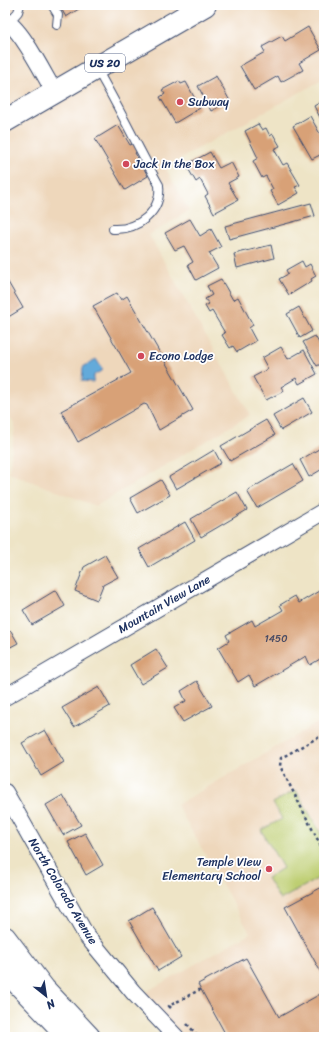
<svg xmlns="http://www.w3.org/2000/svg" width="329" height="1042" font-family="Sriracha,sans-serif">
  <style>
    .built { fill: #eed7bb }
    .green { fill: #bdce71; stroke: #6c7e68 }
    .water { fill: #64aada; stroke: #406c9c }
    .building { fill: #d8a177 }
    .lines { fill: none; stroke-linecap: round; stroke-linejoin: round }
    .lane-casing { stroke: #3b4a6e; stroke-width: 10 }
    .street-casing { stroke: #3b4a6e; stroke-width: 18 }
    .primary-casing { stroke: #3b4a6e; stroke-width: 24 }
    .highway-casing { stroke: #3b4a6e; stroke-width: 24 }
    .path { stroke: #3b4a6e; stroke-width: 2.5; stroke-dasharray: 3 3; stroke-linecap: butt }
    .lane { stroke: #fff; stroke-width: 8 }
    .street { stroke: #fff; stroke-width: 16 }
    .primary { stroke: #fff; stroke-width: 22 }
    .highway { stroke: #fff; stroke-width: 22 }
    .poi-dot { fill: #d1495b; stroke: #fff; stroke-width: 1.5 }
    .labels { text-anchor: middle; stroke-width: 3.5; stroke-linejoin: round; paint-order: stroke }
    .number-label { font-size: 10px; fill: #4a4c64 }
    .shield { fill: #fff; stroke: #5f6d8e; stroke-width: 1 }
    .shield-label { font-size: 11px; font-weight: bold; fill: #1b2f5e }
    .poi-label { font-size: 12px; fill: #1b2f5e; stroke: #fff; text-anchor: start }
    .street-label { font-size: 12px; fill: #1b2f5e; stroke: #fff }
  </style>
  <rect width="100%" height="100%" fill="#fff"/>
  <filter id="ink" filterUnits="userSpaceOnUse"><feTurbulence type="fractalNoise" baseFrequency=".025" numOctaves="2"/><feDisplacementMap in="SourceGraphic" scale="8" xChannelSelector="R" yChannelSelector="G"/><feConvolveMatrix kernelMatrix="1 2 1 2 8 2 1 2 1" color-interpolation-filters="sRGB"/></filter>
  <filter id="wash" filterUnits="userSpaceOnUse"><feTurbulence type="fractalNoise" baseFrequency=".012" numOctaves="4" result="noise"/><feDisplacementMap in="SourceGraphic" scale="16" xChannelSelector="R" yChannelSelector="G"/><feGaussianBlur stdDeviation="0.9" result="paint"/><feColorMatrix in="noise" values="0 0 0 0 0 0 0 0 0 0 0 0 0 0 0 0 0 1.4 0 .05"/><feComposite in="paint" operator="in"/></filter>
  <g filter="url(#wash)">
    <rect width="100%" height="100%" fill="#eee4c6"/>
    <path class="built" d="M5,5H324V79L165,167L189,211L149,235L250,415L96,506L9,473L15,426L5,408Z
      M324,719V1037H176L137,997L250,933L177,805Z"/>
    <path class="green" d="M296,790L324,839V875L280,900L267,878L283,868L261,830L282,819L273,803Z"/>
    <path class="water" d="M96,359L103,370L94,375L93,382L82,381L83,367Z"/>
    <g id="blocks">
      <path class="building" d="M59,5H85L66,17Z
        M308,27L321,50L299,63L303,70L281,82L278,76L254,90L240,66L265,52L262,47L282,36L285,41Z
        M216,76L230,101L211,111L198,86Z
        M179,81L181,84L186,82L200,108L175,123L160,97L165,94L162,90Z
        M324,100V125L314,106Z
        M310,116L324,141V153L312,159L293,126Z
        M258,124L262,130L266,128L270,136L273,134L280,146L274,149L283,165L287,163L300,185L295,187L299,193L278,205L270,191L273,189L266,176L262,178L253,161L258,158L245,131Z
        M118,125L130,145L133,144L138,151L135,153L148,176L125,190L95,139Z
        M210,152L219,168L231,162L239,177L228,183L238,200L214,213L205,196L208,194L200,179L196,182L186,165Z
        M311,203L315,216L229,239L225,226Z
        M190,219L200,236L211,229L221,247L209,253L218,268L196,280L188,265L193,262L184,246L175,250L165,233Z
        M271,245L274,258L237,268L234,254Z
        M302,261L305,267L310,264L316,276L311,279L312,281L289,295L279,279L288,274L286,270Z
        M5,277L23,308L5,319Z
        M221,279L233,300L238,297L253,325L249,328L256,341L237,352L233,346L230,348L222,335L225,333L212,311L209,313L205,306L209,304L205,299L212,295L207,286Z
        M117,293L121,300L127,296L193,410L159,430L147,405L144,404L78,442L61,411L131,373L93,306Z
        M299,307L312,331L300,338L287,314Z
        M315,336L324,352V362L317,366L303,342Z
        M281,347L288,359L304,350L317,374L299,384L296,378L281,387L284,391L266,400L253,377L268,369L262,358Z
        M304,398L312,412L281,430L273,416Z
        M266,420L275,435L230,461L221,446Z
        M324,446V468L309,477L300,460Z
        M214,450L221,463L176,489L169,477Z
        M293,464L303,481L257,508L247,491Z
        M161,480L170,495L138,513L130,498Z
        M237,492L247,510L201,537L191,519Z
        M185,522L195,540L149,567L139,549Z
        M105,555L118,577L103,585L97,600L75,591L84,567Z
        M324,588V667L320,659L310,665L306,656L255,686L249,675L238,682L218,648L229,641L226,635L252,620L255,626L283,610L280,605L295,596L299,603Z
        M56,590L65,606L32,625L23,610Z
        M11,631L18,643L5,650V634Z
        M156,649L168,668L141,684L130,665Z
        M197,681L212,706L183,722L174,708L186,701L181,691Z
        M99,687L110,706L74,727L62,708Z
        M45,730L64,762L41,776L22,743Z
        M63,795L81,825L63,835L46,805Z
        M85,833L103,865L86,875L68,842Z
        M324,886V978L285,907Z
        M152,907L181,957L158,971L129,921Z
        M246,958L279,1017L324,992V1037H227L198,984Z"/>
    </g>
  </g>
  <g filter="url(#ink)">
    <use href="#blocks" fill-opacity="0" stroke="#3b4a6e" stroke-width="1"/>
    <g class="lines">
      <g class="lane-casing">
        <path id="lane" d="M52,5L58,15L57,25
          M9,22L18,12L20,5
          M96,68C119,107 137,146 159,185C162,212 138,230 113,229"/>
      </g>
      <g class="street-casing">
        <path id="street" d="M5,21C21,27 45,77 55,93
          M5,697L324,511
          M5,792L86,935L133,992L176,1037"/>
      </g>
      <g class="primary-casing">
        <path id="primary" d="M5,121L205,5"/>
      </g>
      <g class="highway-casing">
        <path id="highway" d="M5,938L44,989L89,1037
          M5,970L69,1037"/>
      </g>
      <path class="path" d="M324,734L281,758L280,766L324,852
        M171,1008L169,1006L201,989
        M187,1024L199,1037"/>
      <use href="#lane" class="lane"/>
      <use href="#street" class="street"/>
      <use href="#primary" class="primary"/>
      <use href="#highway" class="highway"/>
    </g>
  </g>
  <g class="poi-dot">
    <circle cx="180" cy="102" r="4"/>
    <circle cx="126" cy="164" r="4"/>
    <circle cx="141" cy="356" r="4"/>
    <circle cx="269" cy="869" r="4"/>
  </g>
  <g class="labels">
    <g class="number-label">
      <text x="276" y="642">1450</text>
    </g>
    <rect class="shield" x="85" y="54" width="40" height="18" rx="3"/>
    <g class="shield-label">
      <text x="105" y="67">US 20</text>
    </g>
    <g class="poi-label">
      <text x="188" y="106">Subway</text>
      <text x="134" y="168">Jack in the Box</text>
      <text x="149" y="360">Econo Lodge</text>
      <text x="261" y="866" text-anchor="end">Temple View<tspan x="261" dy="14">Elementary School</tspan></text>
    </g>
    <g class="street-label">
      <text transform="translate(164 604) rotate(-30)" y="4">Mountain View Lane</text>
      <text transform="translate(63 891) rotate(59)" y="4">North Colorado Avenue</text>
    </g>
  </g>
  <rect width="329" height="1042" fill="none" stroke="#fff" stroke-width="20"/>
  <g transform="translate(46 996) rotate(150)" stroke="#ffffff" stroke-width="3" paint-order="stroke">
  <path d="M0-3L7 15L0 10L-7 15Z" fill="#1b2f5e"/>
  <text y="-6" font-size="11" font-weight="bold" text-anchor="middle" fill="#1b2f5e">N</text>
  </g>
</svg>
